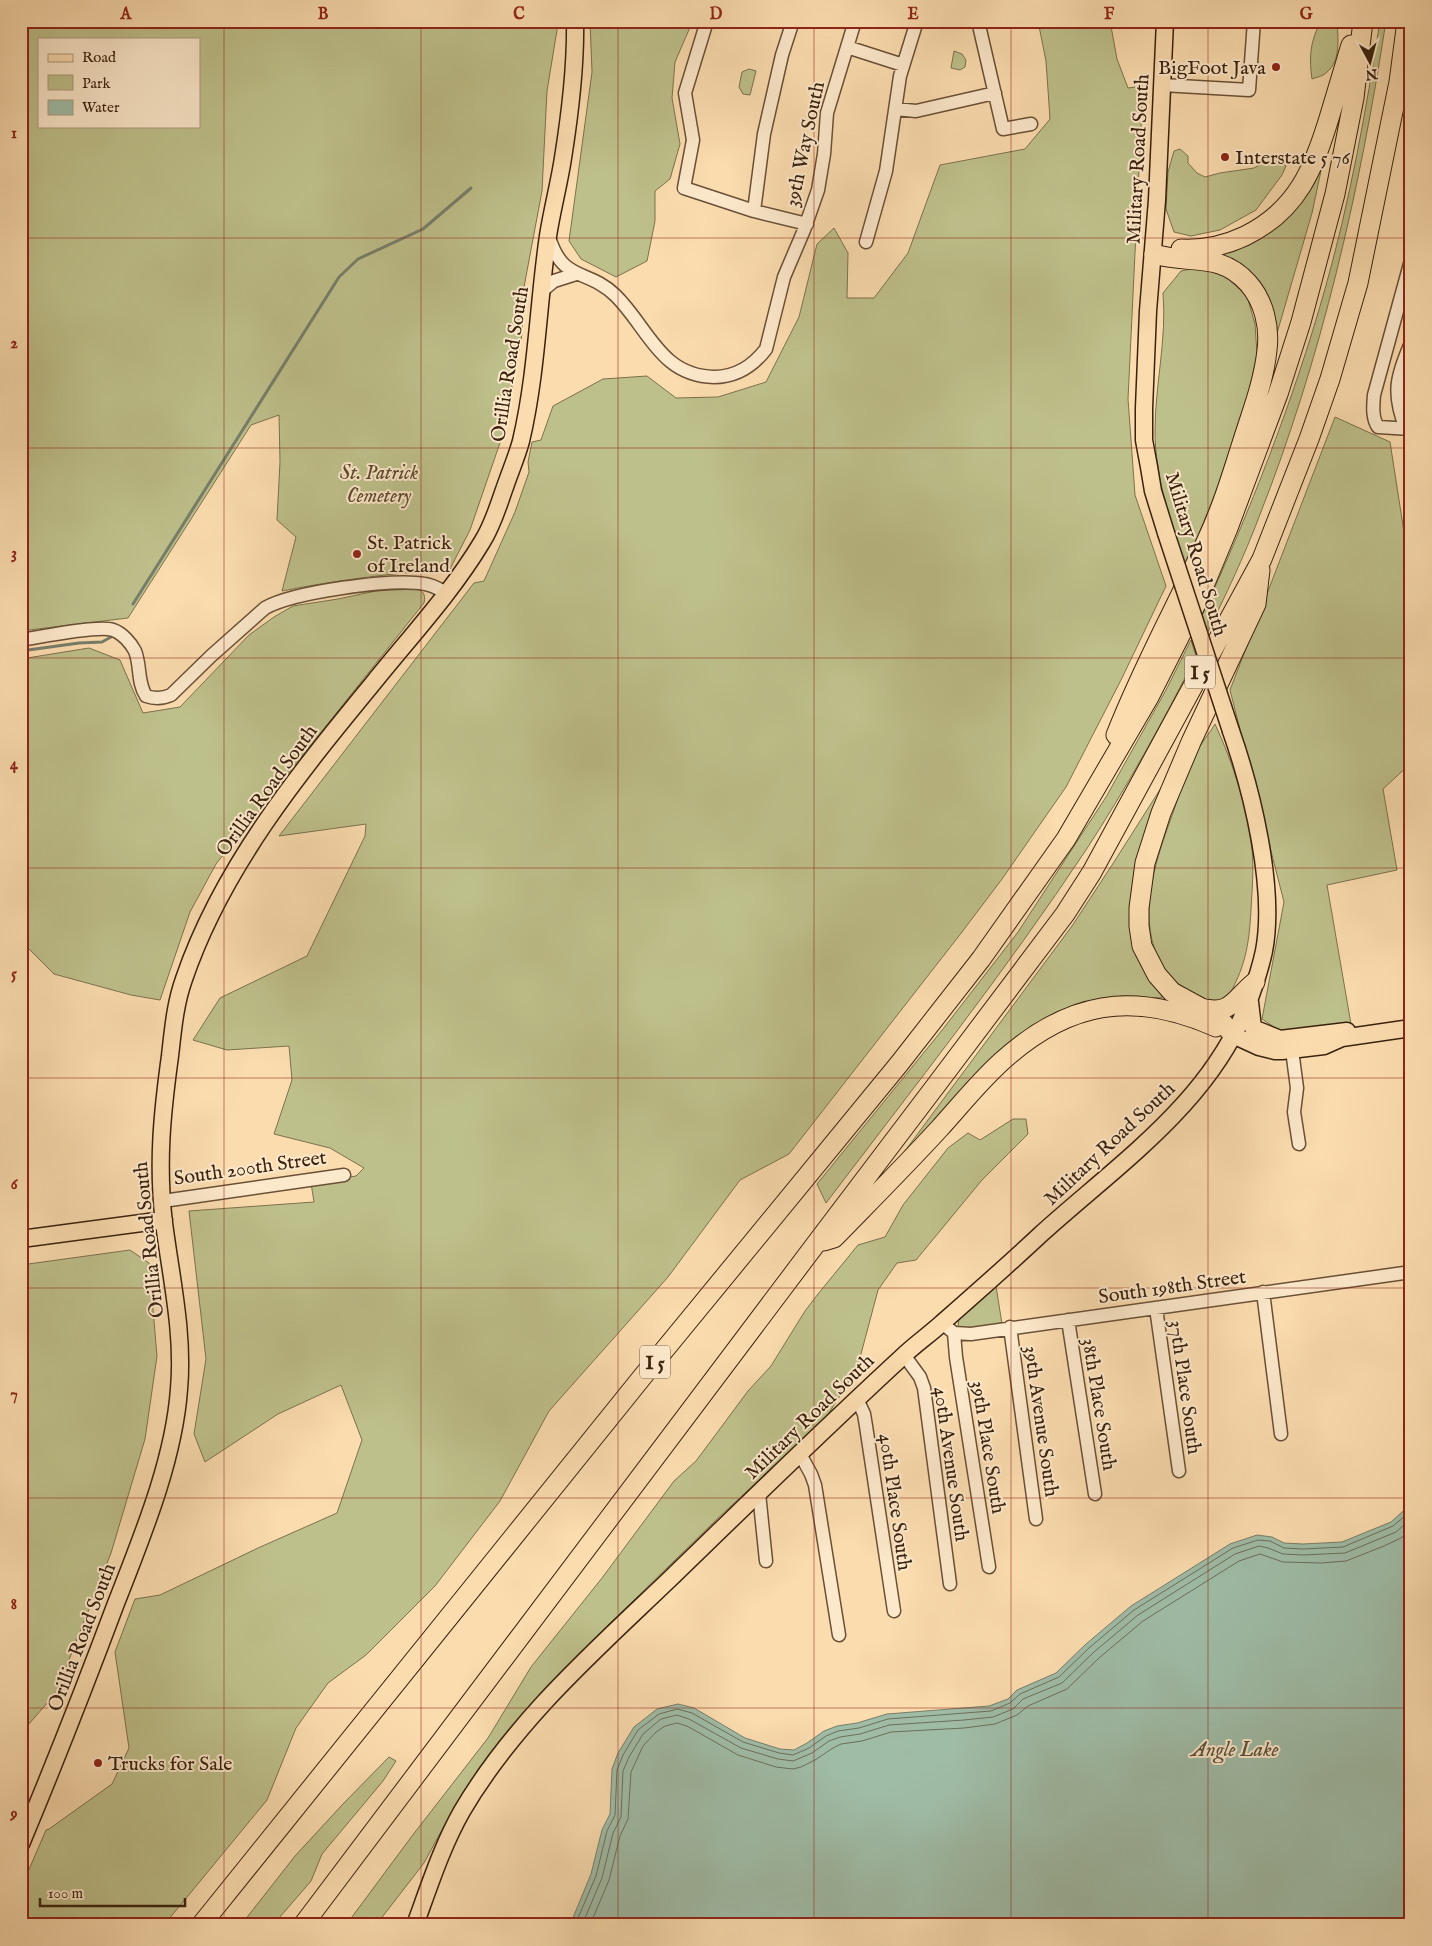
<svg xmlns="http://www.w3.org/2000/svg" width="1432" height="1946" font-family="'IM FELL English',serif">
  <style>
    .green { fill: #bec08b; stroke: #7c714c; fill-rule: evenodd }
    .water { fill: #9fbca7; stroke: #777e6a }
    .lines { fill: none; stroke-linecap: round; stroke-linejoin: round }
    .shore { stroke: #6c6f5a; stroke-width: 1 }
    .stream { stroke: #777e6a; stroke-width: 3 }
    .minor-casing { stroke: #6a5036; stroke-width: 15 }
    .major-casing { stroke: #3a220e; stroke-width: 19 }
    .highway-casing { stroke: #3a220e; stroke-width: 21 }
    .minor { stroke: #fce8cb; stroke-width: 12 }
    .major { stroke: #fbdcaf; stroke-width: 16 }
    .highway { stroke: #fbdcaf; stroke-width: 19 }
    .major-bridge-casing { stroke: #3a220e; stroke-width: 19; stroke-linecap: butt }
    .major-bridge { stroke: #fbdcaf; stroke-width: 16 }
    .grid { fill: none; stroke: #8f2418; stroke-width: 1; stroke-opacity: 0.55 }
    .poi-dot { fill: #8f2418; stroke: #fce8cb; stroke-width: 2 }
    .labels { text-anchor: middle; stroke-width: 4; stroke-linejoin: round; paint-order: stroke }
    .shield { fill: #fce8cb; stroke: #745d47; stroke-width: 1 }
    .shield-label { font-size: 19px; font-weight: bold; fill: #3a220e }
    .poi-label { font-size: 20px; fill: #3a220e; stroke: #fce8cb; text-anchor: start }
    .street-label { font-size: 20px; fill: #3a220e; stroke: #fce8cb }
    .park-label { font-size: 20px; font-style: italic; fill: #5b4a2d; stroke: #fce8cb }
    .water-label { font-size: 21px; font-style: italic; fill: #58503c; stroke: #fce8cb }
    .neatline { fill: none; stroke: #8f2418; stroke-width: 2 }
    .grid-label { font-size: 16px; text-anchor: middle; font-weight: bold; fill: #8f2418 }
  </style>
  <rect width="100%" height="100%" fill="#fbdcaf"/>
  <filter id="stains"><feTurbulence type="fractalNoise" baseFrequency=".004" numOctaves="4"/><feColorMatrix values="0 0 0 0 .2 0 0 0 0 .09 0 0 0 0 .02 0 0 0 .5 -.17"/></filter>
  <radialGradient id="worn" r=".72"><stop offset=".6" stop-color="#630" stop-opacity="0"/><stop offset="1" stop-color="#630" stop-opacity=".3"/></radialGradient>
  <path class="green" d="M21,21H557V30L547,91L542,191L524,287L522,334L503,434L470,530L450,569C394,573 337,580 282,591L296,537L277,520L280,462L279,415L251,425L128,618L21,631ZM39,39H199V126H39Z
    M590,21H690L691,25L675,62L672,98L680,144L670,179L655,191V221L647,261L616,277L581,259L569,241L592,72Z
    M1038,21H1110L1117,59L1128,88L1143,86L1128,399L1135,495L1166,586L1122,678L1066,787L1002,879L962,932L789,1154L740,1180L668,1277L549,1411L500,1501L435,1586L366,1655L328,1683L296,1728L267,1800L164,1925H21V1888L46,1830L49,1829L112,1784L129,1748L115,1652L135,1599L160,1595L258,1548L337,1513L362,1440L341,1385L278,1414L205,1462L194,1434L206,1359L189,1211L314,1202L311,1183L356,1176L364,1168L330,1148L274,1134L292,1080L289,1046L227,1050L193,1040L220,998L307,956L365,836L366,824L279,836L474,583L484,581L515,512L529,472L528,462L532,442L541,440L553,406L603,379L647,376L676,398L718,397L766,382L799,317L817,244L834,228L848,253L847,298H874L908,253L940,165L1025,149L1050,119L1046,61Z
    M1332,21H1337C1338,37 1341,61 1327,72C1324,76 1317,77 1312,79C1309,59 1310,43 1319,25Z
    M1380,21H1386C1360,190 1322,357 1259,517C1244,557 1225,596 1207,634L1201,618C1250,511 1293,402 1325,289C1350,201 1366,111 1380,21Z
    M954,51L962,54L966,60L965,67L960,70L951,68Z
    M749,69L756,71L750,95L743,94L739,87L742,72Z
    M1180,149L1188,156V163L1197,173L1205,177L1220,173L1254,168L1265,162L1279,161L1286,166L1282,175L1256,210L1220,230L1191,236L1174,232L1166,209L1168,172L1174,151Z
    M1322,166L1312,213L1273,347L1271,317L1209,251L1304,193Z
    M1202,267L1225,276L1247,296L1255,324L1257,354L1249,391L1215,494L1186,565C1170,523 1155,476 1155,431C1155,385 1167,339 1163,293L1181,271Z
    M1335,417L1390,442L1411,577V763L1383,789L1397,870L1327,885L1351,1024L1283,1033L1262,1019L1284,902L1230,690Z
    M390,588C403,588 429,583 424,603L216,864L190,912L160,1000L131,995L54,974L26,946H21V659L89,648L120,660L143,713L180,707L249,635L274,617L293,606L338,599Z
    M1191,640L1196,656C1163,722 1127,787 1086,850C1005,972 914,1087 826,1203L817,1184L943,1029L1018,932L1106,797L1166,690Z
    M1215,724C1233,763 1247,806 1252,849C1254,869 1252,890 1251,910C1249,946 1245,969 1226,1000L1212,1003C1192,992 1167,982 1158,958C1137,910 1157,857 1174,810C1180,791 1187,771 1196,753C1201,743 1209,734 1215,724Z
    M1180,758L1135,878L1162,998L1122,996L1076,1004L1027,1029L890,1171L1072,926L1114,862Z
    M1013,1119H1026L1028,1134L982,1180L916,1260L897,1263L878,1290L857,1369L827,1416L715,1521L589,1644L514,1724L443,1828L424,1863L376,1925H346L412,1836L488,1738L531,1667L602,1578L674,1481L696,1461L748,1391L771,1366L805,1311L818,1294L858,1245L885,1237L903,1205L948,1148L968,1133L980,1140Z
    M130,1250L149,1263L157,1356L145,1439L111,1553L56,1693L21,1733V1265Z
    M996,1286L1002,1324L969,1329L958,1326L959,1318Z
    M389,1757L396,1761L383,1781L322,1854L311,1881L273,1925H241L295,1856L342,1805Z"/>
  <path class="water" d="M1411,1504V1925H570L591,1874L602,1830L610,1814L612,1769L618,1753L634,1727L657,1709L678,1704L694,1708L745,1738L780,1749L794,1750L807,1743L824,1731L837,1726L857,1723L887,1714L989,1706L1008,1699L1017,1690L1056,1673L1086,1644L1131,1606L1230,1544L1257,1535L1272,1537L1284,1543L1303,1544L1342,1542L1391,1522Z"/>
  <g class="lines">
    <path class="shore" d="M575,1925L596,1876L607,1831L615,1815L617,1770L623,1755L638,1730L659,1714L677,1709L692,1713L743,1742L779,1753L793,1755L809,1748L826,1736L838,1731L859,1728L888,1719L991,1711L1010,1703L1020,1694L1059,1677L1089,1648L1134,1610L1233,1548L1258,1540L1270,1541L1284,1548L1303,1549L1343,1547L1393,1526L1411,1511
      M582,1925L602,1878L613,1833L621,1817L623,1771L629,1757L643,1734L661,1719L677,1715L689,1719L741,1748L778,1759L793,1761L812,1753L829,1741L840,1737L860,1734L889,1725L964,1720L993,1717L1013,1709L1023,1699L1062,1683L1094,1652L1138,1615L1235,1554L1259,1546L1268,1548L1283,1554L1303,1555L1345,1553L1396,1532L1411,1519
      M590,1925L609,1880L620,1836L628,1819L631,1772L643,1746L656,1732L665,1726L677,1723L687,1726L738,1755L776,1767L793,1769L801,1767L815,1760L833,1748L841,1744L862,1741L891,1732L964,1728L995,1724L1017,1715L1028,1706L1067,1689L1099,1658L1143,1621L1239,1561L1260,1554L1283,1562L1321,1563L1346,1561L1384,1546L1401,1538L1411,1529"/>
    <path class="stream" d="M133,604L339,277L358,259L423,229L471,188
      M21,651L79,643L102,642L111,637"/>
    <g class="minor-casing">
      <path id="minor" d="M707,21L685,93L693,140L684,188L754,211L807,224
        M978,21L1003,129L1031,124
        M847,47L903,65
        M1162,85L1249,90L1254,21
        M896,109L916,111L995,93
        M754,211L764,134L782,55L793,21
        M549,237C563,283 587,268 615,295C648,327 660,376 714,377C736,377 753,366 766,349L784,277L804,230L818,190L824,154L827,113L855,21
        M866,242L886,171L900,76L917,21
        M1411,260L1374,395C1373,406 1372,418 1378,427L1411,429
        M543,290L554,281L576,274
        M1406,429C1392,394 1396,377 1411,343
        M21,640C41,637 97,625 113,630C122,633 131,643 135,651C141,666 137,682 146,696C155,699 162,699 171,695L211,656L265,608C293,592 393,578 425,584C433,585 439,589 446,593
        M1292,1050L1297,1088L1294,1112L1299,1144
        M163,1201L344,1175
        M1263,1292L1281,1434
        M1156,1308L1179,1471
        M1068,1320L1095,1494
        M942,1323L954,1333L971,1334L1411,1272
        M1010,1327L1036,1519
        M954,1333L956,1357L989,1567
        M904,1355L920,1377L924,1388L950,1584
        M857,1399L864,1414L866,1426L894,1611
        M800,1454L811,1474L815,1485L839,1635
        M759,1493L766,1561"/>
    </g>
    <g class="major-casing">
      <path id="major" d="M1165,21L1157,200L1148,311L1144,408V440L1149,467L1153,491L1166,533
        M1250,1002L1253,1028L1280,1039L1347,1031
        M1233,1035L1259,1047L1275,1051H1282L1324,1046L1342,1038L1411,1028
        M21,1239L164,1220
        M21,1844C54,1765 85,1686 115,1606C141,1539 174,1461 179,1389C184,1333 171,1278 164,1223C157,1164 162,1114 170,1056C173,1030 175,1004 184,979C222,867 300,772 374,682C411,636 452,592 482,542C493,525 498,506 505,487C510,472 517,456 521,441C537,373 538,304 548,236C552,210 559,184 563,158C570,114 576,67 575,21
        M415,1925C429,1887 442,1846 462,1811C516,1719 597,1649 673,1576C748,1503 824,1429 901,1358C914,1345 929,1335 942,1323C975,1294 1008,1265 1040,1235C1118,1164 1215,1100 1251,995C1256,981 1261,965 1264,951C1276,888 1252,791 1231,731"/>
    </g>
    <g class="highway-casing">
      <path id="highway" d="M1181,249C1203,250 1226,245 1245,236C1298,210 1314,168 1330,115C1337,91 1344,68 1351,45
        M1116,735C1142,668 1177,605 1207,540C1222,508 1233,472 1244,437C1253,409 1264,380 1267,350C1270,327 1264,301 1248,283C1219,251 1189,265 1154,254
        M1206,1009C1231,1015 1237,996 1255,982
        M1233,1035L1218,1017L1172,992L1157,975L1142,946L1139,926V908L1145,863L1161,813L1191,742L1256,604L1260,570
        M824,1241L834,1238C869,1202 905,1166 939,1129C959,1107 978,1083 1001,1062C1068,1001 1133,990 1216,1027
        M201,1925L643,1376L899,1064L981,959L1066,839L1149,697L1198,600L1228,528L1278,394L1301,322L1335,194L1354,98L1363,21
        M303,1925L818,1241L937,1084L1065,914L1092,872L1262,559L1309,439L1330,379L1358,283L1399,82L1407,21"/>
    </g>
    <use href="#minor" class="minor"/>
    <use href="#major" class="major"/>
    <use href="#highway" class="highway"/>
    <g class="major-bridge-casing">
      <path id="major-bridge" d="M1166,533L1231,731"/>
    </g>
    <use href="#major-bridge" class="major-bridge"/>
  </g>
  <path class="grid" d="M224,21V1925M421,21V1925M618,21V1925M814,21V1925M1011,21V1925M1208,21V1925M21,238H1411M21,448H1411M21,658H1411M21,868H1411M21,1078H1411M21,1288H1411M21,1498H1411M21,1708H1411"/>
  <g class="poi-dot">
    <circle cx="1276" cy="67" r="5"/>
    <circle cx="1225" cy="157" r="5"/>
    <circle cx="357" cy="554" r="5"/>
    <circle cx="98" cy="1763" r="5"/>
  </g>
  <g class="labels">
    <g class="shield">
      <rect x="1185" y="655.5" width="30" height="33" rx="4"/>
      <rect x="640" y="1345.5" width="30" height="33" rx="4"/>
    </g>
    <g class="shield-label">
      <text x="1200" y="679">I 5</text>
      <text x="655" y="1369">I 5</text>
    </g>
    <g class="poi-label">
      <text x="1266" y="74" text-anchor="end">BigFoot Java</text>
      <text x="1235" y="164">Interstate 5 76</text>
      <text x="367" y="549">St. Patrick<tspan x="367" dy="23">of Ireland</tspan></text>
      <text x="108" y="1770">Trucks for Sale</text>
    </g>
    <g class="street-label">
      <text transform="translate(804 144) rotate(-78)" y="7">39th Way South</text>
      <text transform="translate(1137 159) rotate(-87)" y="7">Military Road South</text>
      <text transform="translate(509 364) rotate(-81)" y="7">Orillia Road South</text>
      <text transform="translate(1197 554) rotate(73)" y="7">Military Road South</text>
      <text transform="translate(266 790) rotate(-54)" y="7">Orillia Road South</text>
      <text transform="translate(1109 1143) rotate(-43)" y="7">Military Road South</text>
      <text transform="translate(250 1167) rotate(-8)" y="7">South 200th Street</text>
      <text transform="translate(148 1240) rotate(-96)" y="7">Orillia Road South</text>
      <text transform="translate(1172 1286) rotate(-8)" y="7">South 198th Street</text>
      <text transform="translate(1186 1387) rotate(82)" y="7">37th Place South</text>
      <text transform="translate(1100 1404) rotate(81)" y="7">38th Place South</text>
      <text transform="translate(809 1416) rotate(-44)" y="7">Military Road South</text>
      <text transform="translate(1042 1421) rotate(82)" y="7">39th Avenue South</text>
      <text transform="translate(989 1447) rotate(81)" y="7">39th Place South</text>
      <text transform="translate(952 1464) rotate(82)" y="7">40th Avenue South</text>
      <text transform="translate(896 1502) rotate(82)" y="7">40th Place South</text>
      <text transform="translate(81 1637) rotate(-69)" y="7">Orillia Road South</text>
    </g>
    <g class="park-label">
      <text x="379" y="479">St. Patrick<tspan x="379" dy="23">Cemetery</tspan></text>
    </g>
    <g class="water-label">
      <text x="1235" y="1756">Angle Lake</text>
    </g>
  </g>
  <rect width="1432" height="1946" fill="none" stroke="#fbdcaf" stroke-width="55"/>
  <rect x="38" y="38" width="162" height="90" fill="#fce8cb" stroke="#ae997f"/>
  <rect x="48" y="54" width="25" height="8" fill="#fbdcaf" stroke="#ae997f"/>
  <text x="82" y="62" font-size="15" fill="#3a220e">Road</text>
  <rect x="48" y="75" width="25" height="15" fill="#bec08b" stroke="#ae997f"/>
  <text x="82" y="88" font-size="15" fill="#3a220e">Park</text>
  <rect x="48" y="100" width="25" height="15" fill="#9fbca7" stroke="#ae997f"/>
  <text x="82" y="112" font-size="15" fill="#3a220e">Water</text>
  <g transform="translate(1370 62) rotate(173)" stroke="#fce8cb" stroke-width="4" paint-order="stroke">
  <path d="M0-4L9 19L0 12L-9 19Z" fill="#3a220e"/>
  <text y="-8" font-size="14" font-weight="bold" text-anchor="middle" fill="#3a220e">N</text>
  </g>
  <path d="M40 1898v8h145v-8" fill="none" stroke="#3a220e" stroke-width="2.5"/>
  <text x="48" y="1898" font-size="15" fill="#3a220e" stroke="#fce8cb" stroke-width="4" paint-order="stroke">100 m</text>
  <rect x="28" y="28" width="1376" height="1890" class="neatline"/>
  <g class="grid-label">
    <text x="126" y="19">A</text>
    <text x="323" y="19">B</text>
    <text x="519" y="19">C</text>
    <text x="716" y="19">D</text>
    <text x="913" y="19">E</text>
    <text x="1109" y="19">F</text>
    <text x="1306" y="19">G</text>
    <text x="14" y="138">1</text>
    <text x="14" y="348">2</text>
    <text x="14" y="558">3</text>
    <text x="14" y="769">4</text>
    <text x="14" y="979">5</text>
    <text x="14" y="1189">6</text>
    <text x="14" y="1399">7</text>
    <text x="14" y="1609">8</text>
    <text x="14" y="1819">9</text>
  </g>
  <rect width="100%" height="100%" filter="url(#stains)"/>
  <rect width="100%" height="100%" fill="url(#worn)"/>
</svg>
